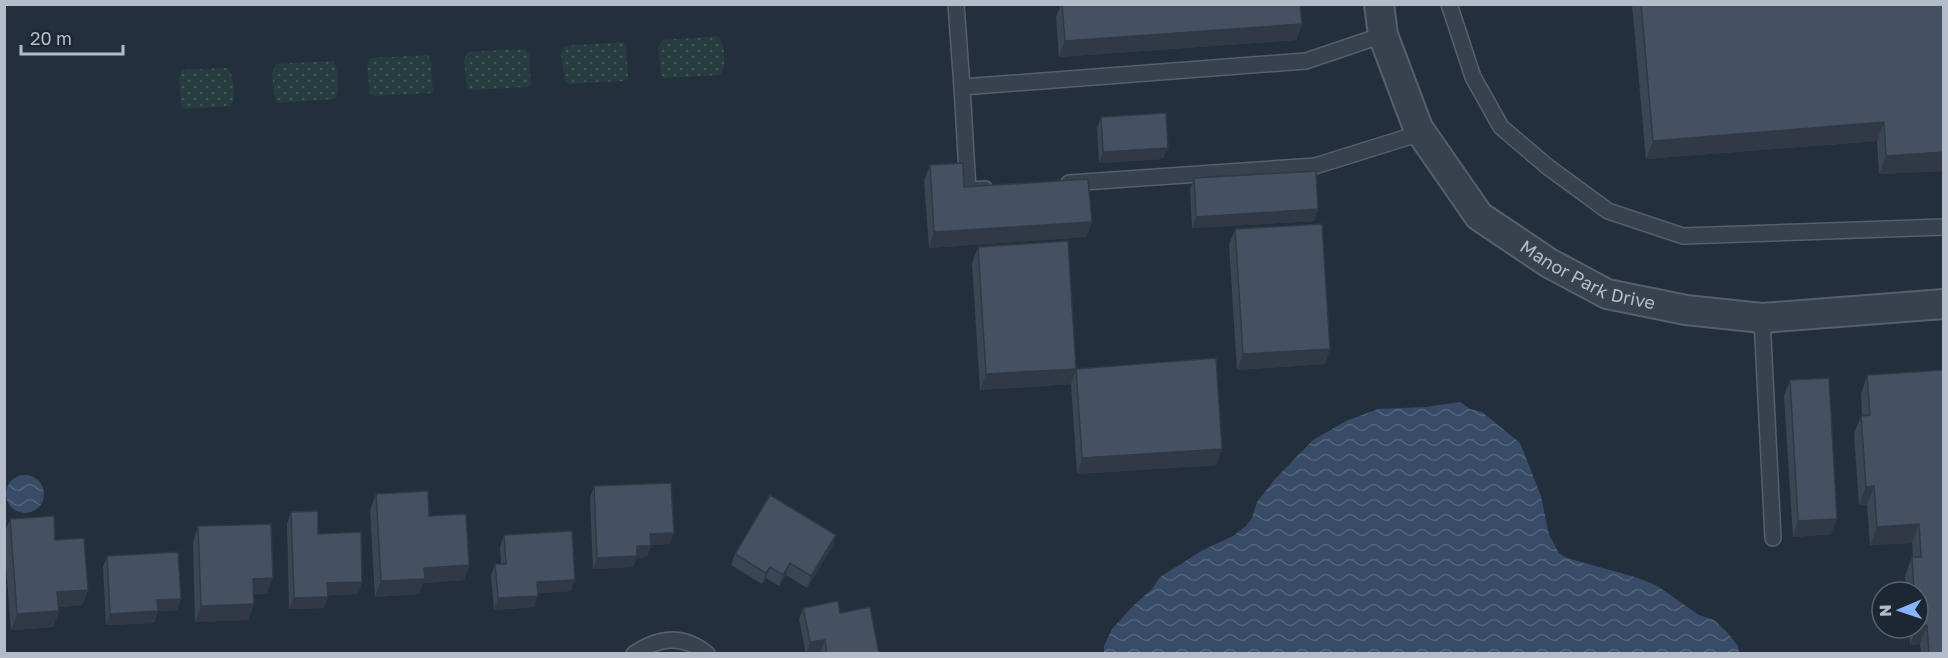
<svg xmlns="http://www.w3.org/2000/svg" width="1948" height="658" font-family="'Golos Text',sans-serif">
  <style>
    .grass { fill: url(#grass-dots) }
    .water { fill: url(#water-waves) }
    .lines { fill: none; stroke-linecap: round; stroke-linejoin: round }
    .service-casing { stroke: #565f6c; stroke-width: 18 }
    .minor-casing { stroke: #565f6c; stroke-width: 32 }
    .service { stroke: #38414e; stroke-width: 15 }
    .minor { stroke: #38414e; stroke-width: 28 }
    .wall { fill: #3b4654 }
    .shaded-wall { fill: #303945 }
    .building { fill: #455162; stroke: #303945; stroke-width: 1.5 }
    .labels { text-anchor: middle; stroke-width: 4.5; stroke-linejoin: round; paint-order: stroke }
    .street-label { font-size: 18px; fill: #b4bcc9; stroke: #1d2633 }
  </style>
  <defs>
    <pattern id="grass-dots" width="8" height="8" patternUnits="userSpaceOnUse" patternTransform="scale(1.5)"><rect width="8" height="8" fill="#263c3f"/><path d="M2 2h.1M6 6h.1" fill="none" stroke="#435659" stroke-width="1.8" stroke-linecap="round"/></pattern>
    <pattern id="water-waves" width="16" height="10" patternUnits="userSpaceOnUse" patternTransform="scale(1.5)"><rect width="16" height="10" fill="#394c67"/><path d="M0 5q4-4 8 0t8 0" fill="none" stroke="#53647b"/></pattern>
  </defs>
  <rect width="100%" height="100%" fill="#242f3e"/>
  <path class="grass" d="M719,36C725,46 726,65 721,75L664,78L661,75L658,48L662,40Z
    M623,42L626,48L628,78L625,81L568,84L565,82L561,54L565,46Z
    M526,49L529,54L531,84L528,87L470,90L467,88L464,60L468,52Z
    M428,55L431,61L433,91L431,93L373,96L370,94L367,66L370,58Z
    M333,61C339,71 340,90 335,99L278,103L275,100L272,73L276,64Z
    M228,68C234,76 236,98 231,106L184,109L181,106L179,79L182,70Z"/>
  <path class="water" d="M1460,402L1470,409L1482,412L1520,443L1541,496L1549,535L1559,553L1567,558L1635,577L1656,585L1699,615L1714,620L1727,632L1738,646L1739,653H1104V646L1112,629L1134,605L1152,589L1160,577L1203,550L1233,536L1246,526L1252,518L1257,502L1276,478L1313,440L1346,421L1378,409L1426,407Z
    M6 494a19 19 0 1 1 38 0a19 19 0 1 1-38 0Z"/>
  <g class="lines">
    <g class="service-casing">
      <path id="service" d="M956,4L962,87L1306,61L1383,35
        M1449,4L1473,77L1501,127L1548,167L1608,211L1683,236L1944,227
        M962,87L968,190L985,189
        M1069,183L1315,166L1421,133
        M1762,318L1773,538
        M634,654C659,637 683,634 707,654"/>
    </g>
    <g class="minor-casing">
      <g id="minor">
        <path id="s1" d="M1379,4L1383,35L1418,128L1479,216L1549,263L1607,294L1686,310L1762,318L1944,304"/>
      </g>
    </g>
    <use href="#service" class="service"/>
    <use href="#minor" class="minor"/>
  </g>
  <path class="wall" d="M1061,4H1300L1302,24L1296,40L1059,57L1056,17Z
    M1632,4H1944V171L1879,174L1877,141L1646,159Z
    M1101,117L1163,159L1099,163L1097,128Z
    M930,165L964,187L1092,222L1086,237L929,248L924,181Z
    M1194,178L1318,209L1314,221L1192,228L1190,190Z
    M1235,229L1330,349L1325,364L1237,370L1229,245Z
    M978,247L1076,369L1217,465L1077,474L1071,384L980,390L972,263Z
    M1944,370V654H1921L1920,644L1910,645L1909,628H1918V592H1906L1905,576L1912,557H1913L1912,543L1870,545L1867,505H1859L1854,434L1861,416H1862L1861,394L1867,375Z
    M1790,380L1831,534L1793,537L1784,396Z
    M594,486L674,533L669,544L651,545L647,557L636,558L633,567L593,569L590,498Z
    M376,494L429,516L469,565L464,580L423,583L419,594L375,597L370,510Z
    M291,512L318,534L362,582L358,594L328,595L324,608L289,609L287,524Z
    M10,519L55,540L88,590L82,605L58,607L59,611L53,627L11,630L4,540V534Z
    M198,526L267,594H254V604L248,620L195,622L193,542Z
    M504,535L571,591L538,593L534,607L494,610L491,575L495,564H501L500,547Z
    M836,535L832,547L807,588L786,575L779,586L766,578L762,584L731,565L735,554Z
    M107,556L181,599L177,610L158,611L154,623L106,625L103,567Z
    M803,608L840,613L879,654H821V651L806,654L799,619Z"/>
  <path class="shaded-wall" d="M1302,24L1296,40L1059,57L1065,41Z
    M1884,122L1877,141L1646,159L1653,141Z
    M1168,148L1163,159L1099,163L1103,152Z
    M1944,152V171L1879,174L1886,156Z
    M1318,209L1314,221L1192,228L1196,217Z
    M1092,222L1086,237L929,248L934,232Z
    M1330,349L1325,364L1237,370L1243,354Z
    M1076,369L1071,384L980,390L986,374Z
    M1222,449L1217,465L1077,474L1082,458Z
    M1874,486L1867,505H1859L1866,487Z
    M1837,519L1831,534L1793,537L1798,521Z
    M1919,524L1912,543L1870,545L1877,527Z
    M674,533L669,544L646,545L650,534Z
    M836,535L832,547L807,588L811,576Z
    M637,546H651L647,557L636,558L633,567L593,569L597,558Z
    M790,563L786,575L779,586L783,575Z
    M469,565L464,580L423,583L419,594L375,597L381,581L424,568Z
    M770,567L766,578L762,584L766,573Z
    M273,578L267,594H247L253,579Z
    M575,580L571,591L533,594L537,582Z
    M362,582L358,594L323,595L327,583Z
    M88,590L82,605L52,608L57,592Z
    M538,596L534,607L494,610L498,598Z
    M328,597L324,608L289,609L294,598Z
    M181,599L177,610L158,611L154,623L106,625L110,614L157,600Z
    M254,604L248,620L195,622L201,606Z
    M59,611L53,627L11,630L17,614Z
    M1927,625L1920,644L1910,645L1916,628H1918V626Z
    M825,640L821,651L806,654L810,642Z"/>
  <path class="building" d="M1062,4H1300L1302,24L1065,41Z
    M1641,4H1944V152L1886,156L1884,122L1653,141Z
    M1166,113L1168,148L1103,152L1101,117Z
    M963,163L964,187L1088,179L1092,222L934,232L930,165Z
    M1316,171L1318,209L1196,217L1194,178Z
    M1322,224L1330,349L1243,354L1235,229Z
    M1068,241L1076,369L1216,358L1222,449L1082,458L1076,369L986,374L978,247Z
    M1944,370V654H1929L1927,625L1918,626V592H1914L1912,557H1921L1919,524L1877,527L1874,486L1866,487L1861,416L1870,415L1867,375Z
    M1829,378L1837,519L1798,521L1790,380Z
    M671,483L674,533L650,534L651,546H637V556L597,558L594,486Z
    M428,491L429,516L466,514L469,565L424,568L425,579L381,581L376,494Z
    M770,495L836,535L811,576L790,563L783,575L770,567L766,573L735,554Z
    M318,511V534L361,532L362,582L327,583L328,597L294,598L291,512Z
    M54,516L55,540L84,538L88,590L57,592L59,611L17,614L10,519Z
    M271,524L273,578L253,579L254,604L201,606L198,526Z
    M572,531L575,580L537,582L538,596L498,598L495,564H506L504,535Z
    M178,552L181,599L157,600L158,611L110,614L107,556Z
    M838,601L840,613L870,607L879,654H827L825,640L810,642L803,608Z"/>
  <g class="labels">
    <g class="street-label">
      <text dy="6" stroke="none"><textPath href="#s1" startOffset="363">Manor Park Drive</textPath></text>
    </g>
  </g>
  <rect width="1948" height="658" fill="none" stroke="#b4bcc9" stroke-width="12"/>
  <g transform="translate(1900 610) rotate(268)"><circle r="28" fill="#1d2633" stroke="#59626f" stroke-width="1.5"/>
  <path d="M0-4.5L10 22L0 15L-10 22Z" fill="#8ab4f8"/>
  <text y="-9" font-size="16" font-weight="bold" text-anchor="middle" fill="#b4bcc9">N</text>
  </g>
  <path d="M21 45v9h102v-9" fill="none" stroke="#b4bcc9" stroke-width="3"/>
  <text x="30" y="45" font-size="18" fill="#b4bcc9" stroke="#1d2633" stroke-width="4.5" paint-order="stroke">20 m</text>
</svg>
